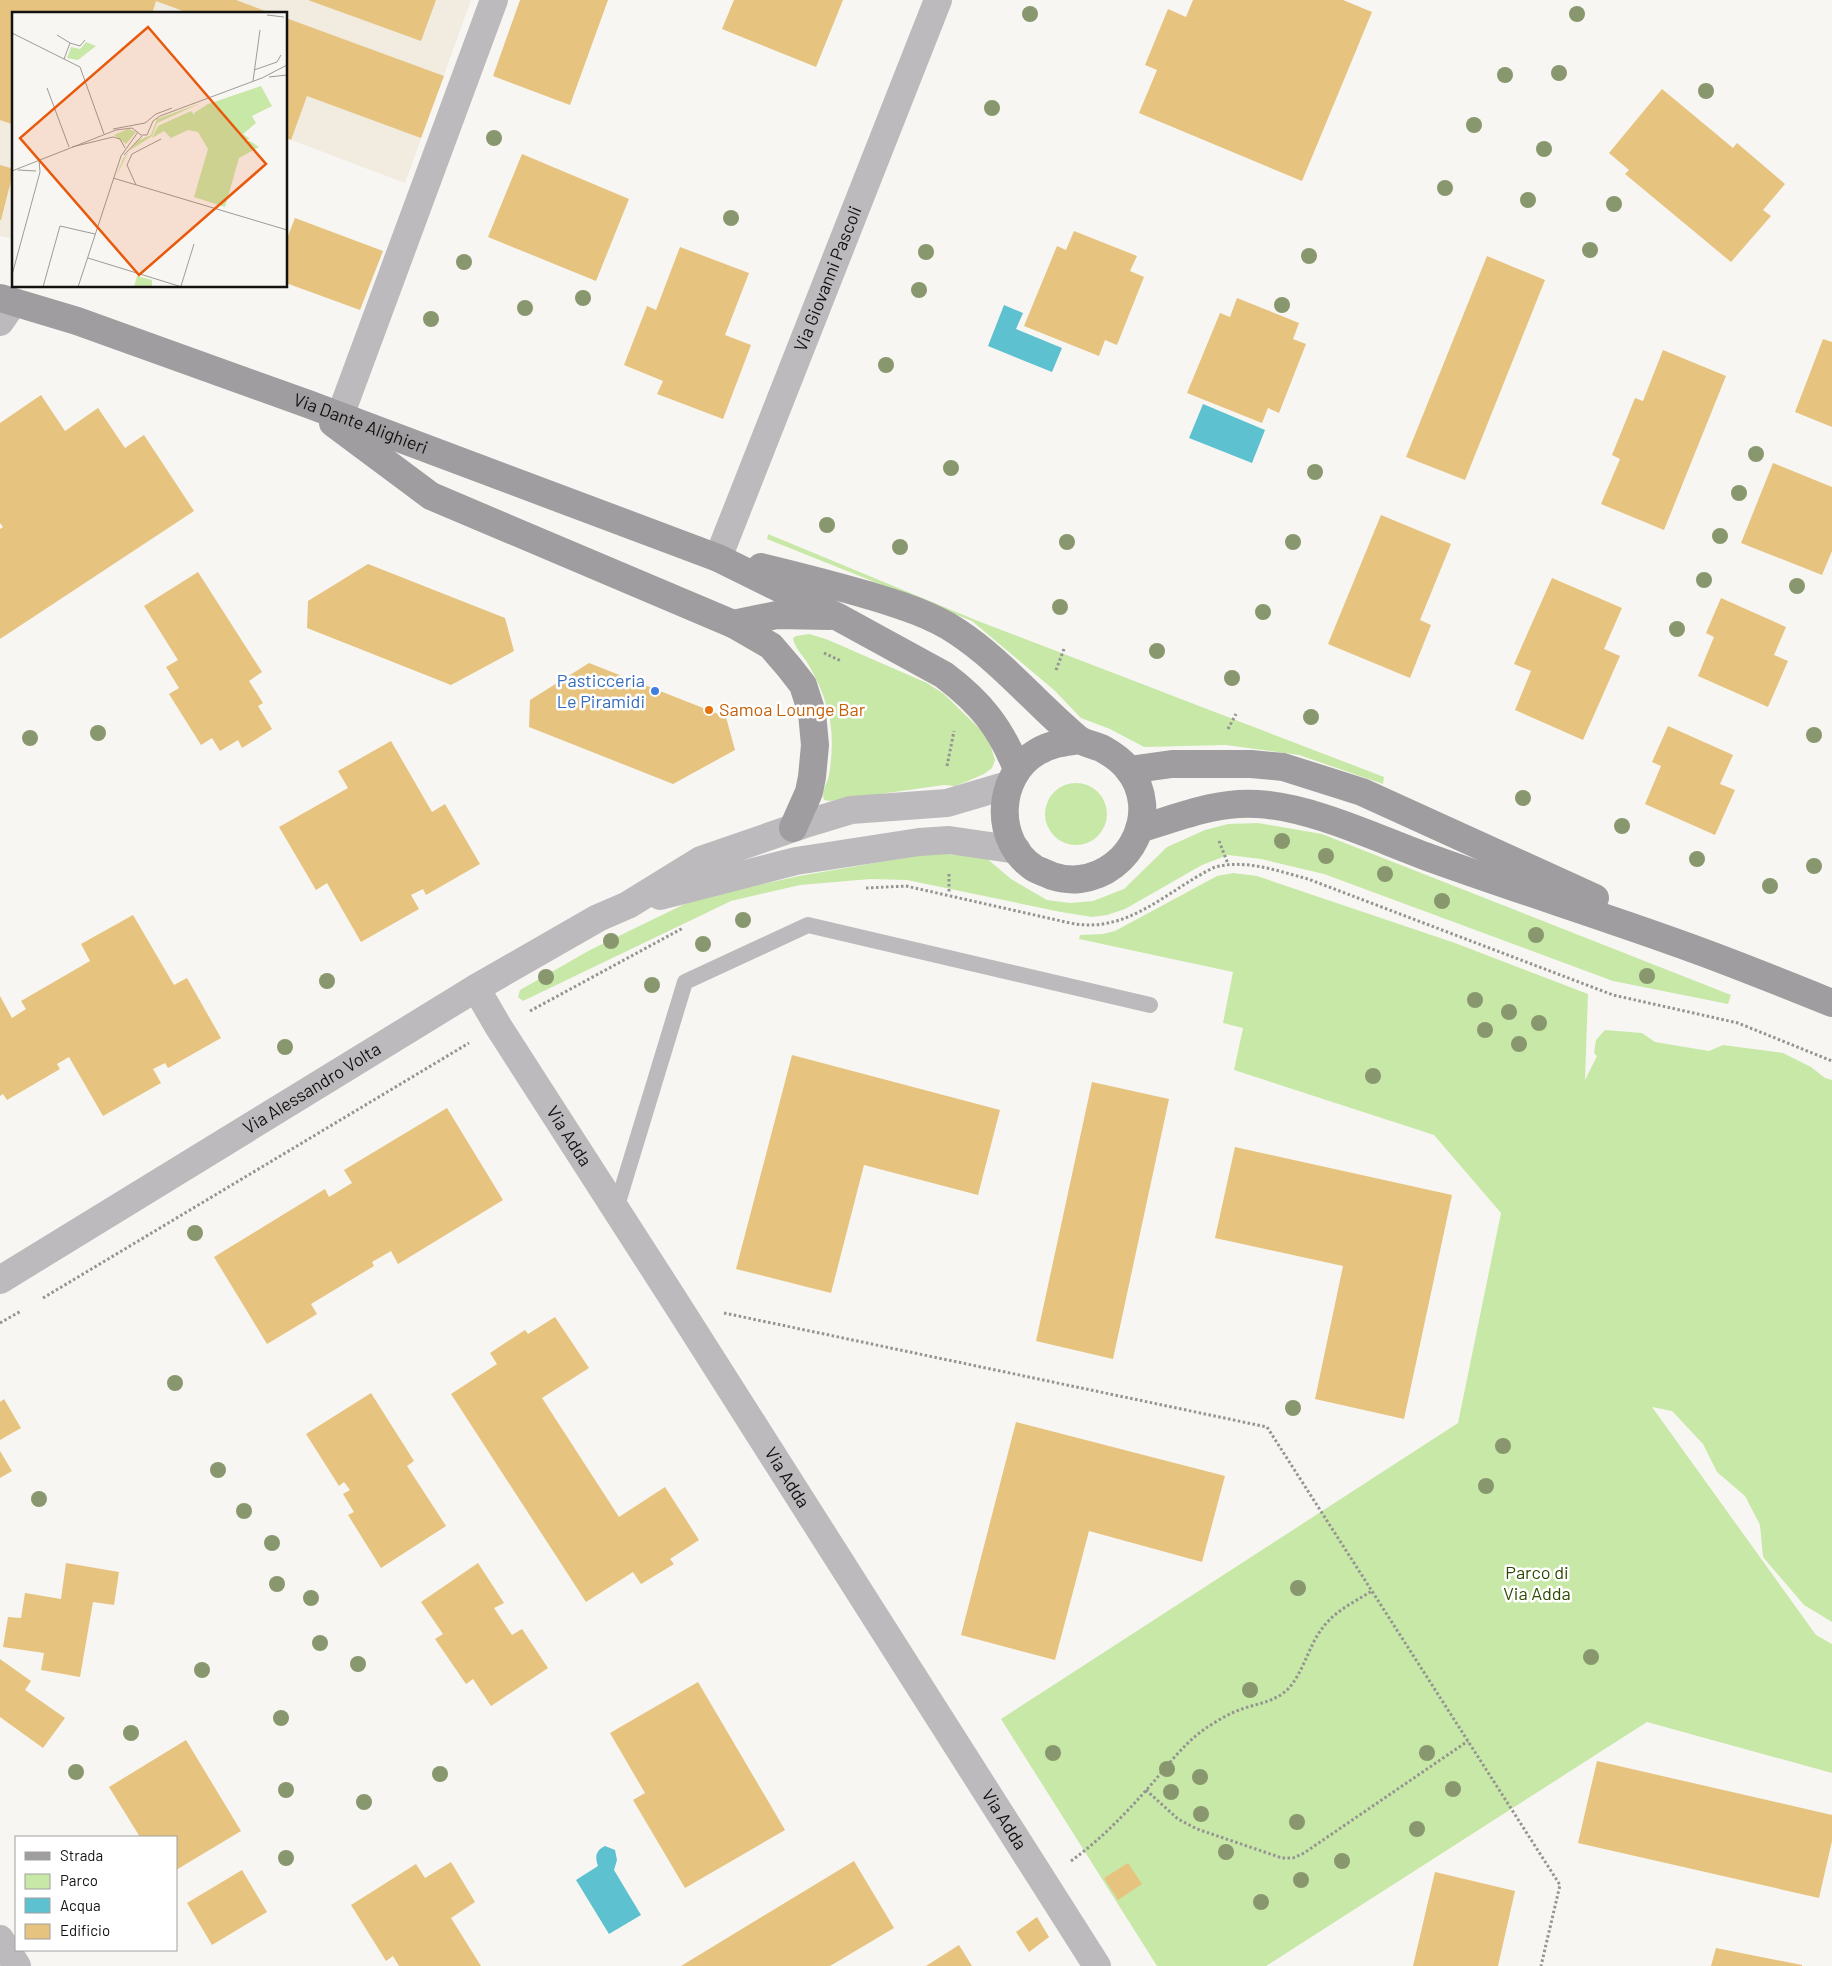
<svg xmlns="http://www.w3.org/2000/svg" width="1832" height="1966" font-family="Barlow,sans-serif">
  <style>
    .built { fill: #f1ebe0 }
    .green { fill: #c8e8a8 }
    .water { fill: #5dc1cf }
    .building { fill: #e6c37f }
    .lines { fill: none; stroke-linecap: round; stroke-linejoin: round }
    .path { stroke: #959491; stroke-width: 3; stroke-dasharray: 2.5 2.5; stroke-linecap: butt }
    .service { stroke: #bcbabc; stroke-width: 16 }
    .minor { stroke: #bcbabc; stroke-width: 28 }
    .tertiary { stroke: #bcbabc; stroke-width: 28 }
    .secondary { stroke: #9f9d9f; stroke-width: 28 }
    .tree { fill: #88976d }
    .shop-dot { fill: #3f7fe0; stroke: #fff; stroke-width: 2 }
    .food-dot { fill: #e8710a; stroke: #fff; stroke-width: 2 }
    .labels { text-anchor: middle; stroke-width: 5; stroke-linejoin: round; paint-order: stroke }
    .street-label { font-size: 18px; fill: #131211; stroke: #fff }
    .shop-label { font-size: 18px; fill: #366cbe; stroke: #fff; text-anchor: end }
    .food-label { font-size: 18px; fill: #c56008; stroke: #fff; text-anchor: start }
    .park-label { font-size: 18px; fill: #2d4900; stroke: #fff }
    .inset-road { fill: none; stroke: #9c9b98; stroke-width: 1 }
    .view { fill: #e8590c; fill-opacity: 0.15; stroke: #e8590c; stroke-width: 2.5 }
    .inset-edge { fill: none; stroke: #131211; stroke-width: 2.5 }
  </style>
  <rect width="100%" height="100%" fill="#f8f6f2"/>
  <path class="built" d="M0,0H471L405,183L286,138V14H14V239L0,236Z"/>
  <path class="green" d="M768,534L978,621L1384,777L1383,784L1299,755L1226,745L1144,747L1110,729L1081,718L1054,690L972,621L767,539Z
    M809,634L826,639L927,683L944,694L988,737L995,760L992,768L984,774L968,781L955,786L944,785L830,801L824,800C821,791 827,784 829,775C832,757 833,739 830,721C827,701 818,681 808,664C803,655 795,649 793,638L796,636Z
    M1045 814a31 31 0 1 1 62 0a31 31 0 1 1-62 0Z
    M1258,823L1322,834L1731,995L1728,1004L1613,981L1324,874L1261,859L1228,855L1202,865L1125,909L1107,915L1092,917L1061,912L907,880L871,879L800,885L731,901L523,1001L518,997L520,990L590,950L695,899L799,876L933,853L985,857L1011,879L1047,900L1070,903L1093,901L1124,889L1167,847L1205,830L1228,824Z
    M1233,873L1257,876L1455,943L1588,994L1585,1080L1597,1056L1594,1053L1596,1040L1605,1030L1642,1033L1655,1042L1709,1051L1723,1045L1783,1053L1811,1067L1825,1078L1832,1080V1622L1804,1605L1763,1557L1760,1525L1745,1496L1717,1472L1703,1444L1672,1411L1652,1407L1816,1635L1832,1644V1773L1647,1722L1266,1966H1157L1001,1719L1458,1423L1501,1213L1434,1135L1234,1070L1243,1028L1223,1023L1233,972L1079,939L1080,935L1103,934L1115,931L1217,876Z"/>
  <path class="water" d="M1004,305L1023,313L1016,329L1062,348L1052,372L988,346Z
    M1203,404L1265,430L1252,463L1189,438Z
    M605,1846L615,1850L617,1860L614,1870L641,1915L609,1934L576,1880L598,1866C595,1857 595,1851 605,1846Z"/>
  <path class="building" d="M0,0H236L273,14H181L183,11L156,1L152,14H14V125L0,120Z
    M308,0H436L421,41Z
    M520,0H608L570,105L493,76Z
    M734,0H843L816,67L722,29Z
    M1193,0H1343L1372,12L1302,181L1139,113L1157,70L1145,65L1168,9L1186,17Z
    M286,18L444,76L421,138L307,96L291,140L286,138Z
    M1662,89L1733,148L1737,143L1785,184L1763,210L1771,216L1731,262L1625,174L1629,170L1609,153Z
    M522,154L629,199L596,281L488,237Z
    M0,165L14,169L1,220H0Z
    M295,218L383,251L360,310L286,283V241Z
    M1074,231L1137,256L1130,271L1144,277L1117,345L1105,340L1099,356L1024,326L1057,246L1066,250Z
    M680,247L749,273L725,335L751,345L723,419L657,394L663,381L624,365L647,306L656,310Z
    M1487,256L1545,280L1465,480L1406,457Z
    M1237,298L1299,323L1293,339L1306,344L1279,413L1268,408L1262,423L1187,393L1220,313L1230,317Z
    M1823,339L1832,342V427L1795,412Z
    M1663,350L1726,376L1664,530L1601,504L1620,459L1612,455L1635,398L1643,401Z
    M41,395L65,431L98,408L125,448L144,435L194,511L0,639V529L3,527L0,523V423Z
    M1773,463L1832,487V551L1822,575L1741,543Z
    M1381,515L1451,544L1420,620L1431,625L1410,678L1328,644Z
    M368,564L505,618L514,651L451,685L307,628L308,601Z
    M198,572L262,672L249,681L263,703L258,706L272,729L242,748L238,740L220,751L212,738L201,745L169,694L179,688L166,667L178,660L144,606Z
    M1552,578L1622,608L1604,649L1620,656L1583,740L1515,710L1531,671L1514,664Z
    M1721,598L1786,627L1774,655L1788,661L1768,707L1698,676L1714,637L1706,633Z
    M589,663L726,717L735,750L673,784L529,727L530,700Z
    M1668,726L1733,755L1720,784L1735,790L1715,835L1645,804L1661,766L1652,762Z
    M391,741L432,812L445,804L480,864L426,895L423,889L411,895L419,909L361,942L327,883L316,890L279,827L348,788L338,771Z
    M133,915L174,985L187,978L221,1038L168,1068L165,1063L153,1069L161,1083L103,1116L69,1057L57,1064L60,1069L7,1100L3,1094L0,1096V996L12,1018L26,1009L21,1001L90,961L81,944Z
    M792,1055L1000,1110L978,1195L864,1165L831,1293L736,1269Z
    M1092,1082L1169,1099L1113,1359L1036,1341Z
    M447,1108L503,1200L398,1264L391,1251L372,1262L374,1266L311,1304L317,1314L267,1344L214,1257L325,1189L329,1197L352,1183L344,1170Z
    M1235,1147L1452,1195L1404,1419L1315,1399L1343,1266L1215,1238Z
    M555,1317L589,1368L542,1398L619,1517L665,1487L699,1540L670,1559L674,1564L641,1584L633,1572L586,1602L451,1394L497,1364L490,1353L525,1330L528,1334Z
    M371,1393L414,1461L407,1466L446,1526L381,1568L348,1515L354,1512L343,1494L350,1490L344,1482L339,1486L306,1434Z
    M4,1399L21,1428L0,1440V1402Z
    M1016,1422L1225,1476L1202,1562L1089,1531L1055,1660L961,1635Z
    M0,1451L12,1471L0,1478Z
    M66,1563L119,1572L114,1605L93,1602L80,1677L41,1670L44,1653L3,1647L8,1617L21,1618L25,1593L61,1599Z
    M478,1563L504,1603L494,1608L512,1635L522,1629L548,1668L491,1706L473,1679L466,1684L435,1639L443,1634L421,1602Z
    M0,1659L31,1681L25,1690L65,1718L43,1748L0,1717Z
    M698,1682L785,1830L685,1888L633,1800L645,1793L610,1733Z
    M186,1740L241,1831L176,1870V1837H140L109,1787Z
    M1597,1761L1832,1815V1841L1819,1898L1578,1843Z
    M854,1861L894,1928L830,1966H681Z
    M451,1862L475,1902L451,1918L481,1966H399L393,1956L386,1961L351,1905L416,1864L425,1878Z
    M1128,1863L1142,1884L1118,1900L1104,1878Z
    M242,1870L267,1912L212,1945L187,1903Z
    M1435,1872L1515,1891L1498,1966H1413Z
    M1037,1917L1049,1937L1029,1952L1016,1932Z
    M959,1945L972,1966H926Z
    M1716,1948L1802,1965V1966H1711Z"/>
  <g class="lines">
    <path class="path" d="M824,653L841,661
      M1056,670L1064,649
      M1228,729L1236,714
      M947,766L954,731
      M1219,841L1228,864
      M949,874V894
      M866,888L906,886L1070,923C1128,935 1167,890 1215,867C1246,859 1278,871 1308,879L1613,995L1738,1023L1832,1061
      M530,1011L683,928
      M43,1298L469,1043
      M724,1313L1267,1427L1560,1885L1541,1966
      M0,1323L21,1311
      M1146,1790L1178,1819L1197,1829L1282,1858H1293L1304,1853L1468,1741
      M1071,1861C1103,1838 1130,1809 1156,1779C1171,1761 1186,1742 1206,1728C1214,1723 1223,1717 1232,1713C1250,1704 1273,1704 1288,1689C1303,1673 1308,1648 1321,1630C1333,1612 1354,1602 1372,1591"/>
    <path class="service" d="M616,1209L685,982L808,925L1150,1005"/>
    <g class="minor">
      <path d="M0,322L14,302"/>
      <path d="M340,416L494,0"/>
      <path id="s1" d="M718,558L938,0"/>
      <path id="s2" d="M476,988L498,1026L676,1303L1097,1966"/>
      <path d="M0,1939L17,1966"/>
    </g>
    <g class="tertiary">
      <path d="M660,896L796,861L919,842L949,840L1017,850"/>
      <path id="s3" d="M0,1280L476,988L598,918L628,905L701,860L808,823L851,810L947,803L1008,785"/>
    </g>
    <g class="secondary">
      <path id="s4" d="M0,298L77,321L308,404L718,558L838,617L944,675C981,703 1000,727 1017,769"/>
      <path d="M333,423L431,496L733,624L771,646L789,667L803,685L812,713L815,745L812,777L809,792L793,828"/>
      <path d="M761,567C798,576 834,585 871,596C900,605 930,614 956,631C1002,661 1036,704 1077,738C1084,744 1095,745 1103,749C1112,754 1122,761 1128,769C1162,811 1131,873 1080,879C1071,880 1061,879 1052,876C1046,873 1039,871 1034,868C993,841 996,776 1037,752C1050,744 1064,742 1079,740"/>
      <path d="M733,624L777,615L829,616"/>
      <path d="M1129,770L1172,764H1251L1283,767L1362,792L1595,898"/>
      <path d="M1139,829C1177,818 1217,801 1257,804C1313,807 1380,840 1433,859C1519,890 1606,917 1691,948C1738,965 1785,984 1832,1003"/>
    </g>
  </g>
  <g class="tree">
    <circle cx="1030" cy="14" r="8"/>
    <circle cx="1577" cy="14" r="8"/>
    <circle cx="1559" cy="73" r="8"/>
    <circle cx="1505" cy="75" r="8"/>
    <circle cx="1706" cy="91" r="8"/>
    <circle cx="992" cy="108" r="8"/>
    <circle cx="1474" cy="125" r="8"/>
    <circle cx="494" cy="138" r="8"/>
    <circle cx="1544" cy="149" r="8"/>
    <circle cx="1445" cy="188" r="8"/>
    <circle cx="1528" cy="200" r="8"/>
    <circle cx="1614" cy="204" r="8"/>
    <circle cx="731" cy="218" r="8"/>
    <circle cx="1590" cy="250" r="8"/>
    <circle cx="926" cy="252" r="8"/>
    <circle cx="1309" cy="256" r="8"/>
    <circle cx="464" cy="262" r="8"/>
    <circle cx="919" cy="290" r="8"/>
    <circle cx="583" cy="298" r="8"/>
    <circle cx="1282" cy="305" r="8"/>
    <circle cx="525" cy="308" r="8"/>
    <circle cx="431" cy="319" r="8"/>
    <circle cx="886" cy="365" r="8"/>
    <circle cx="1756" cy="454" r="8"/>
    <circle cx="951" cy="468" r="8"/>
    <circle cx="1315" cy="472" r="8"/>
    <circle cx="1739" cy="493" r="8"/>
    <circle cx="827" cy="525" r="8"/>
    <circle cx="1720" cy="536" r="8"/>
    <circle cx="1067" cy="542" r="8"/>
    <circle cx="1293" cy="542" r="8"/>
    <circle cx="900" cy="547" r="8"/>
    <circle cx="1704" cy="580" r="8"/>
    <circle cx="1797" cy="586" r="8"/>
    <circle cx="1060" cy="607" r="8"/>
    <circle cx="1263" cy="612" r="8"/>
    <circle cx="1677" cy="629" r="8"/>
    <circle cx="1157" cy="651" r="8"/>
    <circle cx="1232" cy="678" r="8"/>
    <circle cx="1311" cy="717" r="8"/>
    <circle cx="98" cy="733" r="8"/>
    <circle cx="1814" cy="735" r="8"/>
    <circle cx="30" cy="738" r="8"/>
    <circle cx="1523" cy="798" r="8"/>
    <circle cx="1622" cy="826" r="8"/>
    <circle cx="1282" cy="841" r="8"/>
    <circle cx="1326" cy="856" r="8"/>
    <circle cx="1697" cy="859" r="8"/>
    <circle cx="1814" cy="866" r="8"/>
    <circle cx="1385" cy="874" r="8"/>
    <circle cx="1770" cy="886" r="8"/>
    <circle cx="1442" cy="901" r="8"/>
    <circle cx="743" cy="920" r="8"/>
    <circle cx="1536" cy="935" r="8"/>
    <circle cx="611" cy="941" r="8"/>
    <circle cx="703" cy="944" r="8"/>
    <circle cx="1647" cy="976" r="8"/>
    <circle cx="546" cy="977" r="8"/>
    <circle cx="327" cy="981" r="8"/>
    <circle cx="652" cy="985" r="8"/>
    <circle cx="1475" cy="1000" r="8"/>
    <circle cx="1509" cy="1012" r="8"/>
    <circle cx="1539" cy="1023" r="8"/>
    <circle cx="1485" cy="1030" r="8"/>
    <circle cx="1519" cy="1044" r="8"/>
    <circle cx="285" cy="1047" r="8"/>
    <circle cx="1373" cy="1076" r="8"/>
    <circle cx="195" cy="1233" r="8"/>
    <circle cx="175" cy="1383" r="8"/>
    <circle cx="1293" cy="1408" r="8"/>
    <circle cx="1503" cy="1446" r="8"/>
    <circle cx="218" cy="1470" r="8"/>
    <circle cx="1486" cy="1486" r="8"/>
    <circle cx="39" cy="1499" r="8"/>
    <circle cx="244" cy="1511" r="8"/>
    <circle cx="272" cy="1543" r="8"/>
    <circle cx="277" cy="1584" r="8"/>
    <circle cx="1298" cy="1588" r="8"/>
    <circle cx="311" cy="1598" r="8"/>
    <circle cx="320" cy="1643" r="8"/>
    <circle cx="1591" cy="1657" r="8"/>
    <circle cx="358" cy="1664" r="8"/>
    <circle cx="202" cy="1670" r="8"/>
    <circle cx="1250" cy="1690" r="8"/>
    <circle cx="281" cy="1718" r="8"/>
    <circle cx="131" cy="1733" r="8"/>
    <circle cx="1053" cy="1753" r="8"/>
    <circle cx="1427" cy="1753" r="8"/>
    <circle cx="1167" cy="1769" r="8"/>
    <circle cx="76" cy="1772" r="8"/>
    <circle cx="440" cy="1774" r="8"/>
    <circle cx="1200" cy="1777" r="8"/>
    <circle cx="1453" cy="1789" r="8"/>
    <circle cx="286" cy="1790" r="8"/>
    <circle cx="1171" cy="1792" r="8"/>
    <circle cx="364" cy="1802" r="8"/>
    <circle cx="1201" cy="1814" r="8"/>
    <circle cx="1297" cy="1822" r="8"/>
    <circle cx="1417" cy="1829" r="8"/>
    <circle cx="1226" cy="1852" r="8"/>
    <circle cx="286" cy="1858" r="8"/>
    <circle cx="1342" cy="1861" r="8"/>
    <circle cx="1301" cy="1880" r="8"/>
    <circle cx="1261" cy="1902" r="8"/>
  </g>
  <circle class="shop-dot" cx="655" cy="691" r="5"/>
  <circle class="food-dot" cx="709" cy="710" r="5"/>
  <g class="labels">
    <g class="street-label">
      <text dy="6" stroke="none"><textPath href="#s1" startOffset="300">Via Giovanni Pascoli</textPath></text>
      <text dy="6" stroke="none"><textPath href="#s4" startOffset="382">Via Dante Alighieri</textPath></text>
      <text dy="6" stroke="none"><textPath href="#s3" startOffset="366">Via Alessandro Volta</textPath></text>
      <text dy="6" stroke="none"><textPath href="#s2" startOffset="175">Via Adda</textPath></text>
      <text dy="6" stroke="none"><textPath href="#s2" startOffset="580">Via Adda</textPath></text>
      <text dy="6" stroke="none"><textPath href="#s2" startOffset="985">Via Adda</textPath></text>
    </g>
    <g class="shop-label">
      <text x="645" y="687">Pasticceria<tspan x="645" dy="21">Le Piramidi</tspan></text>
    </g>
    <g class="food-label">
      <text x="719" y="716">Samoa Lounge Bar</text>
    </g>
    <g class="park-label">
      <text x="1537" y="1579">Parco di<tspan x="1537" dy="21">Via Adda</tspan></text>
    </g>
  </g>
  <g transform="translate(12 12)">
    <rect width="275" height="275" fill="#f8f6f2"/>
    <path d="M74,30L84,34L66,48L55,46L59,35L68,37ZM249,74L260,94L240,104L244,111L231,122L238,127L230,129H238L247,135L227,146L213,195L182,185L196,137L186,120L176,118L159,126L152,119L140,126L146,114L179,99L183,104L182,101L196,92ZM189,91L145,111L140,124L117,139L104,164L111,147L125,129L139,123L145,107ZM116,117L124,120L114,132L102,123ZM125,264L140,268V275H122Z" fill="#c8e8a8"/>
    <path class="inset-road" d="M255,3L272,5M0,21L68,55L92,122M45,23L58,31M52,47L58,31L68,34L73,28M242,58L265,50L269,43M257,65L275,63M241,69L248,18M35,76L57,135M101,117L133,111L144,102L160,96M60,135L101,125L108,127L113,136M112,143L130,124M6,158L24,159M0,159L104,118L120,116L129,123H135L141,109L148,104L250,66L275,53M101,166L275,218M124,173L115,153L120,142L149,127M76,246L170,275M0,263L28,160L27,147M169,274L182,232M31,275L48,214L83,222M66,275L109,144L126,120"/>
    <path class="view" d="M136,15L254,152L127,263L8,126Z"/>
    <rect width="275" height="275" class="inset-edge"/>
  </g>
  <rect x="15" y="1836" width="162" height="115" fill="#ffffff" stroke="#a1a0a0"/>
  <rect x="25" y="1852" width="25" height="8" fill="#9f9d9f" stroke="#a1a0a0"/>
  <text x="60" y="1861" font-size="15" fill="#131211">Strada</text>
  <rect x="25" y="1874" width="25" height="15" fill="#c8e8a8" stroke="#a1a0a0"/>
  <text x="60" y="1886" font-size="15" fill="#131211">Parco</text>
  <rect x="25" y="1898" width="25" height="15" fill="#5dc1cf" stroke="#a1a0a0"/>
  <text x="60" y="1911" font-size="15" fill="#131211">Acqua</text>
  <rect x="25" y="1924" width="25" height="15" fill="#e6c37f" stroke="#a1a0a0"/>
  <text x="60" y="1936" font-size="15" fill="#131211">Edificio</text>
</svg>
